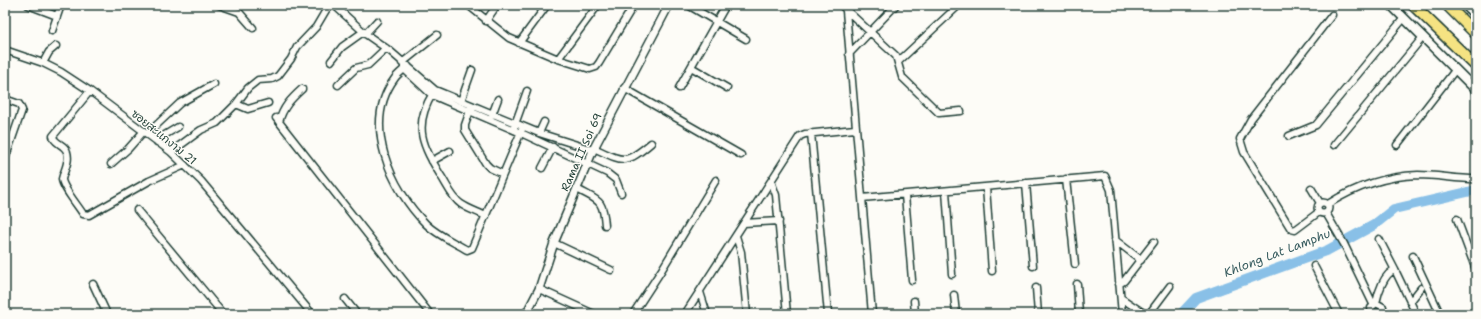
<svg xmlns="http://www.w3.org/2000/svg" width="1481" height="319" font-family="'Shantell Sans','Playpen Sans Thai',sans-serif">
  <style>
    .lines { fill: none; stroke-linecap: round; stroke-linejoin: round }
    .river { stroke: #89c0e7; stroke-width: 10 }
    .minor-casing { stroke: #1f3d34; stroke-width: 9 }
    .tertiary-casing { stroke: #1f3d34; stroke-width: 10 }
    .secondary-casing { stroke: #1f3d34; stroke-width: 11 }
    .trunk-casing { stroke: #1f3d34; stroke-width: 13 }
    .minor { stroke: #fdfcf7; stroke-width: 6 }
    .tertiary { stroke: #fdfcf7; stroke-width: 7 }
    .secondary { stroke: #fdfcf7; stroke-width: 8 }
    .trunk { stroke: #f5e382; stroke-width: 10 }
    .labels { text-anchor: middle; stroke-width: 3; stroke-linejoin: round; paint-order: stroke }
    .street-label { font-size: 11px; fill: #1f3d34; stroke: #fdfcf7 }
    .water-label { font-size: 12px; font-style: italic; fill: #3a5e61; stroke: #fdfcf7 }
  </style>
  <rect width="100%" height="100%" fill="#fdfcf7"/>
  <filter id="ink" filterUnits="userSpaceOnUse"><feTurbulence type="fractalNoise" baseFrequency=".025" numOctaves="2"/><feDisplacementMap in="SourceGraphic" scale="8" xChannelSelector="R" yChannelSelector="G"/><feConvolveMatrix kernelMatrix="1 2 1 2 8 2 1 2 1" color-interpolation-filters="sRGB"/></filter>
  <g filter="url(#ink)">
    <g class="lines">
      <path class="river" d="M1181,314L1196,298L1328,250L1374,225L1394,209L1476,190"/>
      <g class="minor-casing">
        <path id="minor" d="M28,5L57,16
          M219,5L239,12L253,28
          M334,5L367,35L390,51L435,90L539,133L593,150
          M468,5L509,38L558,59L590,69L596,67L599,63L632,8V5
          M688,5L746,39
          M841,5L896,56L902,77L939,113L961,111
          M846,11L872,314
          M486,21L497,5
          M52,31L61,5
          M365,34L377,21
          M519,43L547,5
          M5,50L43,63L61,72L90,91L171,152L201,181L312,314
          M849,54L896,5
          M558,59L598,5
          M331,61L342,47L363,32
          M899,61L959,5
          M43,63L49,52L56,46
          M402,63L437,35
          M404,66V69L432,95L521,133L607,173L616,180L621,193
          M408,66C403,70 398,74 395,78C361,124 391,189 426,224C437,235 454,242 467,250L472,248L523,127
          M691,67L727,88
          M338,85L356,68L368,65L386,48
          M624,88L741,155
          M679,88L726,5
          M90,91L53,136C54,144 65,144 67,152C70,162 64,170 62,179C62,187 79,207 83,214L89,215L149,181L185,165
          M433,93C412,127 423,146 441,176C447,185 452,198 461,204C468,209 478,212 486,216
          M5,99L19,104L22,110L5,159
          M461,101L472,70
          M236,104L248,109L268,103
          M471,108L465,125V130L486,164L490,168L503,174
          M492,115L498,99
          M276,118L430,314
          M279,122C283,107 291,99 302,89
          M514,127L527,91
          M539,133L544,122
          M811,133L828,314
          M147,134L180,103L214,84
          M1289,136L1316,125L1404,18
          M157,142L163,136L178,127
          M1334,145L1423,37
          M1397,145L1456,69
          M594,148C624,162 625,165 651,143
          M171,152L201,130L217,123L236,104L248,88L258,80L272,79L278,76L291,59L297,47L316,27L329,5
          M432,161L450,151
          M111,164L128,149L144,131
          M542,168L553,147
          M1066,179L1075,264
          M771,181L776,195L787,314
          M1026,183L1033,266
          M986,187L992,271
          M1311,188L1320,203
          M577,189C598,201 603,198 605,225
          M946,191L952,274
          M905,195L912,280
          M862,198L1105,176L1111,190L1122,314
          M1317.5 208a5.5 5.5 0 1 1 11 0a5.5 5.5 0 1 1-11 0Z
          M1328,204C1355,187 1385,176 1418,175C1437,175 1456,179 1476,179
          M137,210L223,314
          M1319,212L1295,230L1291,229L1244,152L1240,139L1251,119L1332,15
          M1326,213L1344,244L1373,304
          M1457,219L1476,270
          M744,223L779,221
          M736,236L741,252L747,314
          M1379,239L1395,270
          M1115,240L1141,260
          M554,243L611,270
          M1413,256L1440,314
          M1314,266L1339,314
          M93,284L107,314
          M1077,284L1079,314
          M1119,284L1124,281L1154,242
          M1036,288L1038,314
          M539,289L594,314
          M700,292L707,314
          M954,295L956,314
          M1121,298L1145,314
          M345,299L357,314
          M914,301L915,314
          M1410,302L1421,288
          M1376,303C1378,293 1384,273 1395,270L1416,314
          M633,314L661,271L716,180
          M685,314L800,136L805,134L855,129
          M1149,314L1170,286
          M1372,314L1371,308L1376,303L1383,307L1381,314"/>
      </g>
      <g class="tertiary-casing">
        <path id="tertiary" d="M526,314L539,289L554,243L594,148L669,5"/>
      </g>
      <g class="secondary-casing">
        <path id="secondary" d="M1391,5L1476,90
          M1465,5L1476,16"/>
      </g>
      <g class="trunk-casing">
        <path id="trunk" d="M1413,5L1476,66
          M1447,5L1476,34"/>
      </g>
      <use href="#minor" class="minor"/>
      <use href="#tertiary" class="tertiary"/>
      <use href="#secondary" class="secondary"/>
      <use href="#trunk" class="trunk"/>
    </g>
  </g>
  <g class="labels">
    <g class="street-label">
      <text transform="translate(164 137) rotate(39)" y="4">ซอยสะแกงาม 21</text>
      <text transform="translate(581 152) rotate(-66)" y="4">Rama II Soi 69</text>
    </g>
    <g class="water-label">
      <text transform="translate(1277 253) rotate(-21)" y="4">Khlong Lat Lamphu</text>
    </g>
  </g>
  <rect width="1481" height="319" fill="none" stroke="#fdfcf7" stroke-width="20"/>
  <rect x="10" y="10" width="1461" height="299" fill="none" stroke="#1f3d34" stroke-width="1.5" filter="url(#ink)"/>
</svg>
